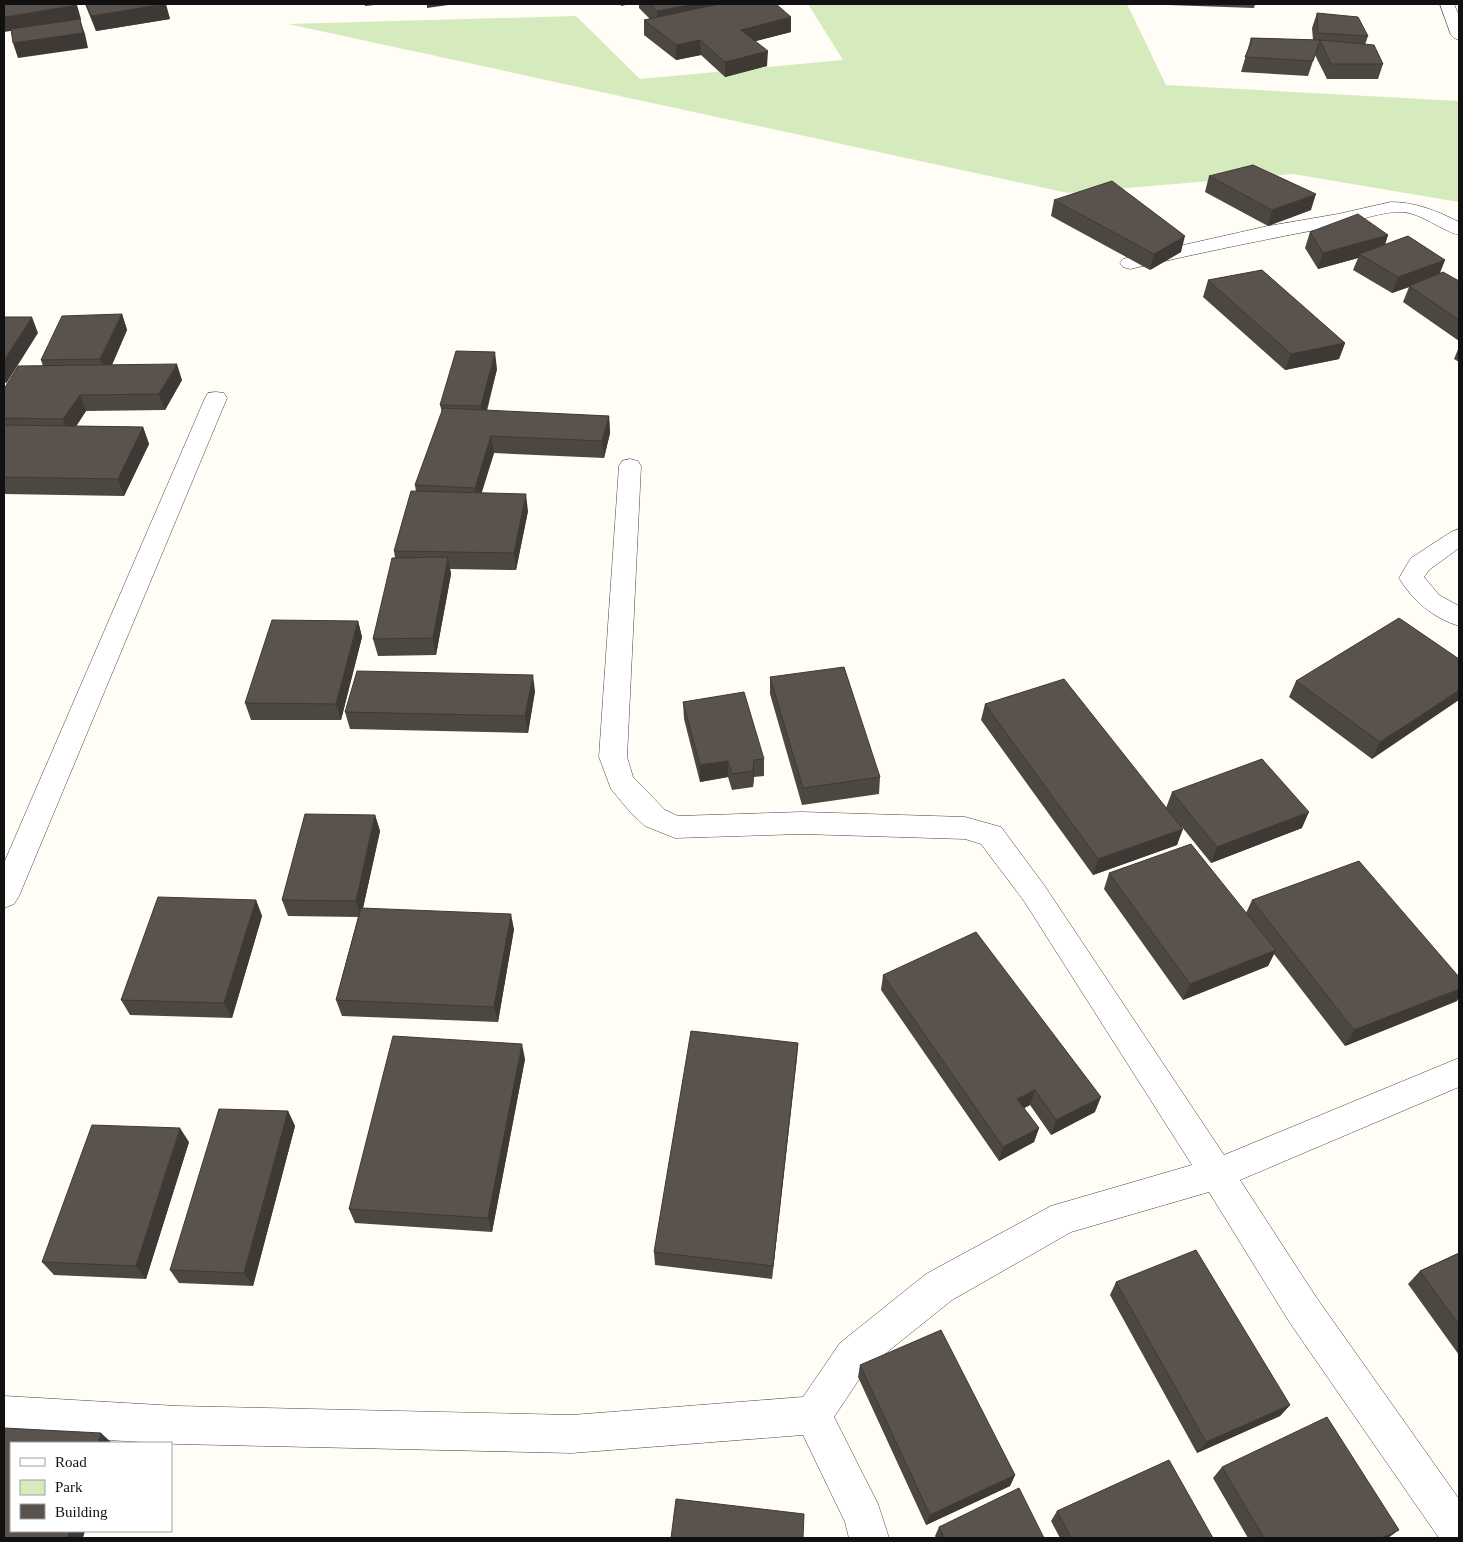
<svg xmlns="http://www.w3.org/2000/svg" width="1463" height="1542" font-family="'Times New Roman',serif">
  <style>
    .green { fill: #d5ebbd }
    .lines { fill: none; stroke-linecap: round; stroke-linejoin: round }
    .minor-casing { stroke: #444; stroke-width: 1 }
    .minor { fill: #fff; fill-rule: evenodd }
    .wall { fill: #4d4742 }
    .shaded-wall { fill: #3f3936 }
    .building { fill: #5a524d; stroke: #3f3936 }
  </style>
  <rect width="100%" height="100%" fill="#fffdf5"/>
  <path class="green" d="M808,4H1127L1166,85L1459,101V202L1293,174L1068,193L288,24L576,16L640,79L843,60Z"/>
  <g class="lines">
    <g class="minor-casing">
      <path id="minor" d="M1440,4H1454L1459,16V40L1454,38L1451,35Z
        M1391,202C1416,202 1437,211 1459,222V235C1440,230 1423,214 1403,212C1380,211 1357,222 1336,226C1267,239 1198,253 1130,269L1123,267L1120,263L1123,259L1130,257L1268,226L1338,214Z
        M216,392L224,393L227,398L19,896L14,904L4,908V863L205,398L208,393Z
        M630,459L638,461L641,466L627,757L633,777L665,810L678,816L802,812L965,817L1001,827L1044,885L1224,1155L1459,1058V1087L1240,1180L1316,1297L1459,1499V1538H1439L1290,1323L1209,1192L1071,1232L952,1300L866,1369L834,1417L878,1504L889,1538H849L845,1522L803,1435L572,1453L177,1444L4,1434V1396L177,1406L572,1415L803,1397L840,1343L926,1274L1051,1206L1192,1165L1024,901L981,844L965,839L802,834L675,838L645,826L631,813L611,789L599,757L619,466L622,461Z
        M1459,529V548L1429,570L1424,577L1439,595L1459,606V626C1433,618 1413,601 1399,578L1411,558L1451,532Z"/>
    </g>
    <use href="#minor" class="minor"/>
  </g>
  <path class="wall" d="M85,4H165L170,19L96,31Z
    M639,4H776L791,32L755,41L767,66L725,77L701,55L676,60L644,35V20L650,19L639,8Z
    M1168,4H1255L1254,8L1168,5Z
    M1317,13L1368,36L1365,45L1383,64L1378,79H1327L1315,55L1308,76L1241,72L1251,38L1313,40L1312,28Z
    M1209,176L1311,210L1268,226L1205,192Z
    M1054,200L1181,252L1150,270L1051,216Z
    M1310,232L1388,235L1385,244L1445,260L1440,273L1459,281V341L1403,302L1409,287L1392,293L1353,270L1358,258L1318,269L1305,248Z
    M1208,280L1345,343L1339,359L1285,370L1203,297Z
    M122,314L127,330L112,365L182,380L165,410L86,411L76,426L143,427L149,444L124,496L4,494V389L43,366L41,360Z
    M1459,347V362L1454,359Z
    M497,369L487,411L609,416L610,433L604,458L494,453L481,493L528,511L516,570L450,569L451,574L436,655L378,656L373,639L395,558L394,551L416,492L415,485L442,412L440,405Z
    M358,621L362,637L341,720H251L245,703Z
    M1459,659L1372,759L1289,697L1296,681Z
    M770,677L880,777L879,794L802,805L770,694Z
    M535,691L528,733L350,729L345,712Z
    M683,702L764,759V776L754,777L753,787L732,790L728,777L700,782L684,719Z
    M985,704L1166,808L1172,792L1302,828L1211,863L1182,827L1177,845L1093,875L981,720Z
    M375,815L380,831L363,908L514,929L498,1022L342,1016L336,1000L358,917L288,916L282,900Z
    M1109,873L1246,913L1252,900L1457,1001L1345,1046L1274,954L1268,966L1183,1000L1104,889Z
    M256,900L262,916L232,1018L130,1015L121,1000Z
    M883,975L1095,1112L1051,1135L1030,1105L1024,1108L1039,1128L1034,1142L999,1161L881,990Z
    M798,1043L772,1279L655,1265L654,1252Z
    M525,1059L492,1232L355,1223L349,1209Z
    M288,1111L295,1126L253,1286L179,1283L170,1270Z
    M189,1142L146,1279L54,1275L42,1262Z
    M1459,1253V1355L1408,1284L1420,1271Z
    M1116,1282L1290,1405L1280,1416L1197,1453L1110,1295Z
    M860,1365L1015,1475L1010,1486L926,1525L858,1377Z
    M1222,1467L1388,1538H1248L1213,1478Z
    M1057,1511L1213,1538H1060L1051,1521Z
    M939,1527L1044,1538H936L935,1536Z"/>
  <path class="shaded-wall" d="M166,4L170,19L96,31L91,16Z
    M365,4H383L365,6Z
    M427,4H455L427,8Z
    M621,4H630L621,6Z
    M695,4H722L658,26L657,11Z
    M77,5L81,19L80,20L85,34L88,48L18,58L13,43L80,20L4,32V17Z
    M791,17V32L741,45V30Z
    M700,40L701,55L676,60V45Z
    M768,51L767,66L725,77V62Z
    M1316,194L1311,210L1268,226L1272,210Z
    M1388,235L1383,251L1359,254L1358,258L1318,269L1323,253Z
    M1185,236L1181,252L1150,270L1154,254Z
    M1445,260L1438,276L1409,286V287L1392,293L1398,277Z
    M122,314L127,330L107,376L100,359Z
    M32,317L38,333L6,384L4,378V360Z
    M1345,343L1339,359L1285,370L1291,354Z
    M495,352L497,369L483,422L481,406Z
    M177,364L182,380L165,410L159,394Z
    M80,395L86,411L70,436L63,419Z
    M609,416L610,433L604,458L602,441Z
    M143,427L149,444L124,496L118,479Z
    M491,436L494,453L478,505L475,488Z
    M526,494L528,511L516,570L514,553Z
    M448,557L451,574L436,655L433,638Z
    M358,621L362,637L341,720L336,704Z
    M533,675L535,691L528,733L525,716Z
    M1459,690V700L1372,759L1380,742Z
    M754,760V777L753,787V771Z
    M728,761V777L700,782V765Z
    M1309,812L1302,828L1211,863L1217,847Z
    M375,815L380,831L361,917L356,901Z
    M1183,829L1177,845L1093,875L1098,859Z
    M256,900L262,916L232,1018L224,1003Z
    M511,914L514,929L498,1022L494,1007Z
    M1276,950L1268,966L1183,1000L1190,984Z
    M1459,989V997L1457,1001L1345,1046L1354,1030Z
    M798,1043L797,1058L772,1279L773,1266Z
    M522,1044L525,1059L492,1232L488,1218Z
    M1035,1090L1030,1105L1013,1114L1017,1099Z
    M1101,1097L1095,1112L1051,1135L1056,1120Z
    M288,1111L295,1126L253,1286L244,1273Z
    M180,1128L189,1142L146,1279L136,1266Z
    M1039,1128L1034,1142L999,1161L1003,1147Z
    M1290,1405L1280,1416L1197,1453L1206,1442Z
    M101,1433L112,1443H98Z
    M1015,1475L1010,1486L926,1525L930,1515Z
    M1399,1530L1388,1538H1381Z
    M70,1531H85L83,1538H67Z"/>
  <path class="building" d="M4,4H76L77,5L4,17Z
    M86,4H166L91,16Z
    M649,4H695L657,11Z
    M719,4H776L791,17L741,30L768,51L725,62L700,40L676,45L644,20Z
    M1317,13L1358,17L1368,36L1318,33Z
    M80,19L83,33L13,43L11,29Z
    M1251,38L1320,40L1374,45L1383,64H1331L1320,40L1313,61L1245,57L1251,43Z
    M1253,165L1316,194L1272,210L1209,176Z
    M1112,181L1185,236L1154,254L1054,200Z
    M1358,214L1388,235L1323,253L1310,232Z
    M1408,236L1445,260L1398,277L1359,254Z
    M1262,270L1345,343L1291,354L1208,280Z
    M1443,272L1459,281V320L1409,286Z
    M122,314L100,359L41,360L62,316Z
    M4,317H32L4,360Z
    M456,351L495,352L481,406L440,405Z
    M177,364L159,394L80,395L63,419L4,418V389L18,366Z
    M443,408L609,416L602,441L491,436L475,488L415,485Z
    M4,425L143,427L118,479L4,477Z
    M411,491L526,494L514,553L394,551Z
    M448,557L433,638L373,639L392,558Z
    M1399,618L1459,659V690L1380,742L1296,681Z
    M272,620L358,621L336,704L245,703Z
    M844,667L880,777L803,788L770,677Z
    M357,671L533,675L525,716L345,712Z
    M1064,679L1183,829L1098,859L985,704Z
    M744,692L764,759L754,760L753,771L732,774L728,761L700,765L683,702Z
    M1262,759L1309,812L1217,847L1172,792Z
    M305,814L375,815L356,901L282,900Z
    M1191,844L1276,950L1190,984L1109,873Z
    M1359,861L1459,977V989L1354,1030L1252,900Z
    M158,897L256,900L224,1003L121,1000Z
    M361,908L511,914L494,1007L336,1000Z
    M976,932L1101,1097L1056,1120L1035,1090L1017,1099L1039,1128L1003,1147L883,975Z
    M691,1031L798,1043L773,1266L654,1252Z
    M393,1036L522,1044L488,1218L349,1209Z
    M219,1109L288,1111L244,1273L170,1270Z
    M92,1125L180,1128L136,1266L42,1262Z
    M1196,1250L1290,1405L1206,1442L1116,1282Z
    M1459,1253V1325L1420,1271Z
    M941,1330L1015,1475L930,1515L860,1365Z
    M1327,1417L1399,1530L1381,1538H1264L1222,1467Z
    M4,1428L101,1433L98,1443H11V1531H70L67,1538H4Z
    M1169,1460L1213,1538H1071L1057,1511Z
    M1019,1488L1044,1538H944L939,1527Z
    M676,1499L804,1514L803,1538H671Z"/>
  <rect width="1463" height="1542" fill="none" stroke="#111111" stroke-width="10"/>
  <rect x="10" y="1442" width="162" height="90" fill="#ffffff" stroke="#a0a0a0"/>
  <rect x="20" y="1458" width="25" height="8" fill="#ffffff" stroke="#a0a0a0"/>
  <text x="55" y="1467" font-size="15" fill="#111111">Road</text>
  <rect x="20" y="1480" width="25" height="15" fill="#d5ebbd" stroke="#a0a0a0"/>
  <text x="55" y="1492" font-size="15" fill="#111111">Park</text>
  <rect x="20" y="1504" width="25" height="15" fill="#5a524d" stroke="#a0a0a0"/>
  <text x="55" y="1517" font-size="15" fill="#111111">Building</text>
</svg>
